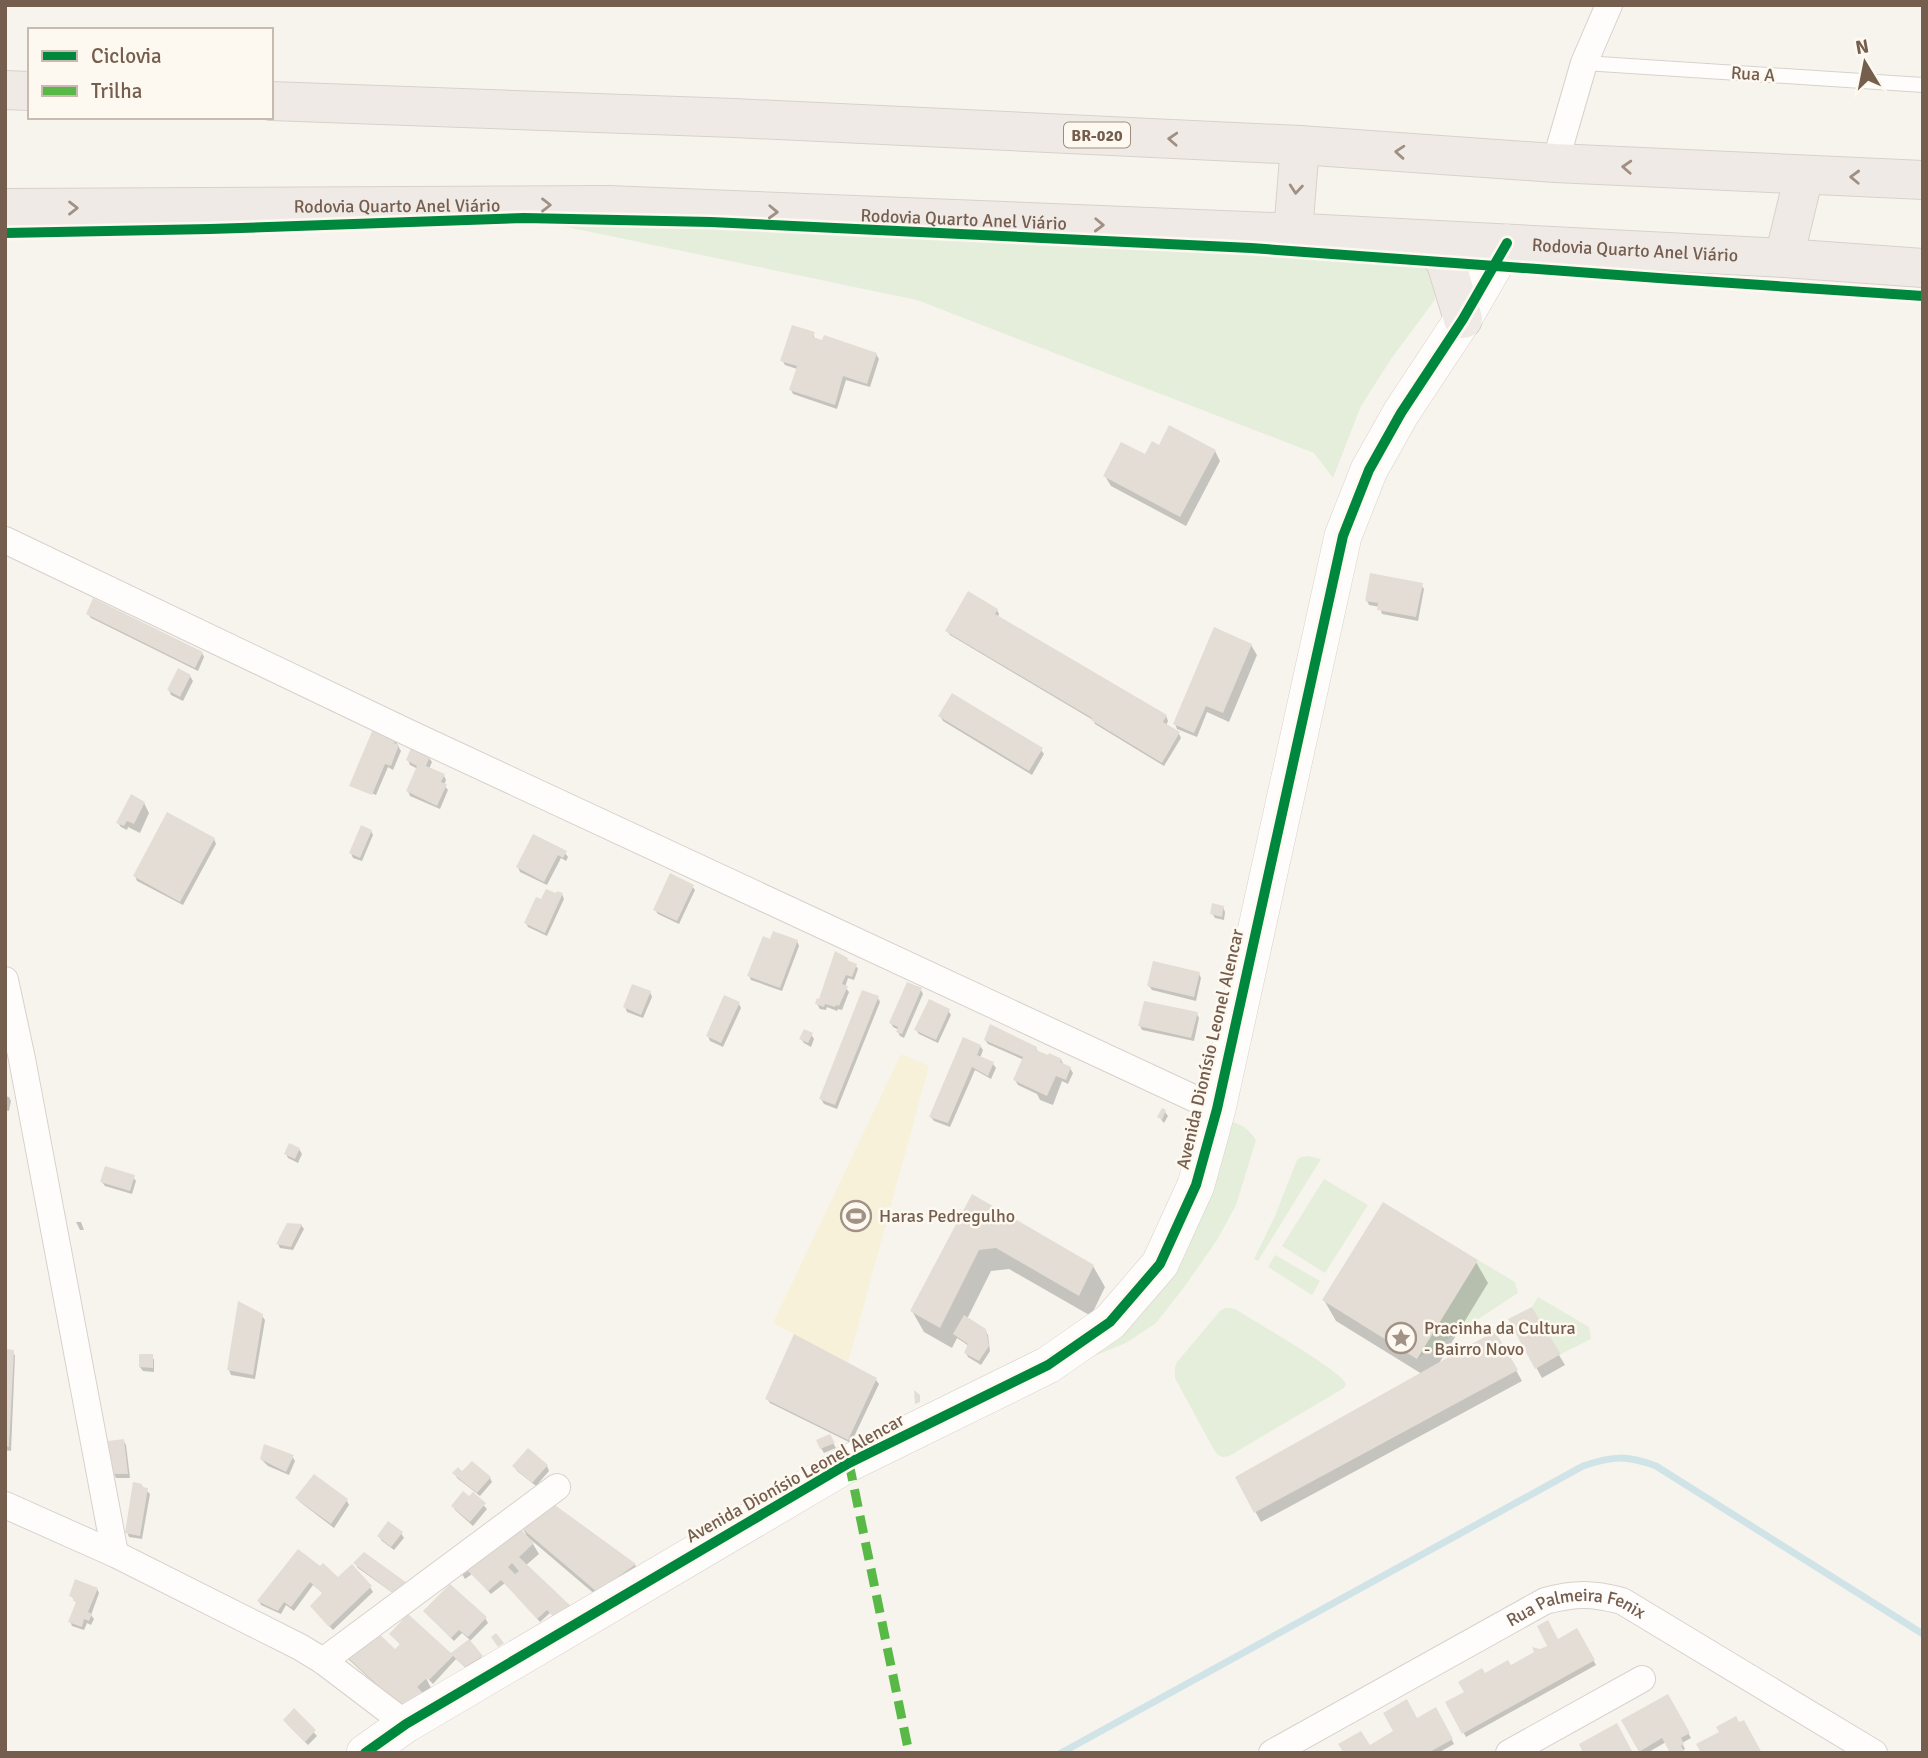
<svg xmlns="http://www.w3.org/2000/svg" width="1928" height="1758" font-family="Signika,sans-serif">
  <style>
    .green { fill: #e4eeda }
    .sand { fill: #f8f1d9 }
    .shadow { fill: #0003 }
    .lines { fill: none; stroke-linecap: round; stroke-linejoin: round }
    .stream { stroke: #d0e4e7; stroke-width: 7 }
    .building { fill: #e4ddd5; fill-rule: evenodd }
    .lane-casing { stroke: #d7d1cc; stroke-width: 16 }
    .street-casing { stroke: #d7d1cc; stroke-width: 28 }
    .secondary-casing { stroke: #d7d1ca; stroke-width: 38 }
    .highway-casing { stroke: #d8d1cb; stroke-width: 40 }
    .lane { stroke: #fefdfc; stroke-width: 14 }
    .street { stroke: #fefdfc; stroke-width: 26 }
    .secondary { stroke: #fefdfc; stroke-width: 37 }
    .highway { stroke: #f0eae6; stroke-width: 38 }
    .quiet { stroke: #58b947; stroke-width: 9; stroke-dasharray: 18 9; stroke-linecap: butt }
    .cycleway-casing { stroke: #fef9f0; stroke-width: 15 }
    .cycleway { stroke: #00873e; stroke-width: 10 }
    .oneway { stroke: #a08f83 }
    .labels { text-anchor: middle; stroke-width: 5; stroke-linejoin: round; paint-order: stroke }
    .shield { fill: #fef9f0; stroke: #9e8c7f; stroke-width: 2 }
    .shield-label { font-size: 16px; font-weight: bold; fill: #755e4e }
    .street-label { font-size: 18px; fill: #755e4e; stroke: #fef9f0 }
    .poi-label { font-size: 18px; fill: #755e4e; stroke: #fef9f0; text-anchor: start }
  </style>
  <rect width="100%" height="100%" fill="#f7f4ee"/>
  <path class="green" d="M524,218L1251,248L1422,261L1440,286L1434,301L1391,359L1361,406L1333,478L1314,453L917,300Z
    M1224,1119C1239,1124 1247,1126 1256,1140L1236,1205L1217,1240L1185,1286L1156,1323L1126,1343L1082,1361Z
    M1309,1156L1321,1159L1258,1261L1254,1259L1275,1216L1297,1160L1301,1157Z
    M1324,1179L1368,1205L1325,1273L1282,1246Z
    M1275,1255L1320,1281L1312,1295L1268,1267Z
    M1478,1260L1515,1282L1518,1293L1417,1359Z
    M1538,1297L1589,1327L1591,1339L1561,1354L1532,1307Z
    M1225,1308H1231L1237,1310C1256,1323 1339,1369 1346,1384L1344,1388L1229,1456L1223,1457L1218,1455L1214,1450L1175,1378V1367L1177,1362L1220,1311Z"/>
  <path class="sand" d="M901,1054L929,1066L848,1363L773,1323Z"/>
  <path class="shadow" d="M813,333L815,340L876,354L879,359L870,387L846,380L837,409L793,394L791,390L797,369L785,365L782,360Z
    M1159,447L1215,451L1220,461L1186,526L1111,486L1105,476L1146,457Z
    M1421,585L1424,589L1418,621L1382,614L1380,607L1369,605L1367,601Z
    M997,610L999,614L998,617L1166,716L1168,721L1166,726L1179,734L1181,738L1164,766L1095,724L1093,720L950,635L947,631Z
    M88,614L202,653L204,657L198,671L91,618Z
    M1251,645L1257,655L1229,722L1207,712L1197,737L1177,729L1175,724Z
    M190,676L193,681L183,701L171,695L169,690Z
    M940,716L1041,750L1044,754L1032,775L943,721Z
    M395,740L401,751L393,770L388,767L376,795L353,785V787L351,785Z
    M429,758L432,762L429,769L444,776L446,780L444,785L448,790L440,809L410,796L408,791L418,769L410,765L408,760Z
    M144,803L149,813L140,833L128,827L127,830L121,827L118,823Z
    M371,831L373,835L362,861L353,858L351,853Z
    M214,839L216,844L183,905L137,881L135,876Z
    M565,853L568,857L566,861L561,858L547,885L520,872L518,867Z
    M692,886L695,890L679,924L658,914L655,910Z
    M562,894L564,899L547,936L528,927L526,923L542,902Z
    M1223,907L1225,912L1224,920L1215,918L1212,913Z
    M771,941H797L799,946L782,991L751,980L749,976Z
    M847,959L849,963L855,965L858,969L854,980L848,978L845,987L849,992L842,1010L838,1009L837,1011L827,1007L826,1010L820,1009L817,1004Z
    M1199,974L1201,978L1196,1001L1152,990L1149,986Z
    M921,990L923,994L904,1038L900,1036L898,1032L899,1030L893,1027L891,1023Z
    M650,992L652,997L643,1018L627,1012L625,1007Z
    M878,998L880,1002L837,1109L824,1104L821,1099Z
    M739,1004L741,1008L723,1047L710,1041L708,1036Z
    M948,1010L951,1015L938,1043L919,1034L916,1030Z
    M1197,1014L1199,1018L1194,1041L1142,1030L1140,1026Z
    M811,1034L814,1039L811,1047L804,1043L801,1039Z
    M985,1040L1036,1048L1039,1054L1061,1060L1064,1065L1070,1068L1073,1073L1068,1084L1062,1081L1053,1105L1040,1100L1037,1094L1018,1085L1015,1080L1024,1060L988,1044Z
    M980,1046L983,1050L980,1058L993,1064L996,1068L991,1079L975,1070L950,1127L934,1121L931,1117Z
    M5,1096L9,1097L11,1101L9,1111L5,1110Z
    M1165,1112L1168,1116L1164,1123L1159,1117Z
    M299,1149L302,1154L298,1163L288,1158L286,1154Z
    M133,1177L136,1181L132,1194L105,1186L102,1182Z
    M973,1197L1093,1266L1105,1287L1091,1316L1009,1269L991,1271L967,1319L985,1330L988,1335L990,1351L981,1365L968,1357L966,1353L969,1346L957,1338L952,1348L924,1332L912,1311Z
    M76,1222H81L84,1230H80Z
    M301,1225L304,1229L293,1250L280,1248L278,1244Z
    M1476,1262L1488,1283L1438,1365L1495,1333L1522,1381L1261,1522L1237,1478L1422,1374L1336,1321L1324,1300Z
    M1531,1309L1565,1365L1542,1378L1510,1320Z
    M262,1316L265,1320L255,1379L231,1375L229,1370Z
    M5,1351L13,1352L15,1356L11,1451L5,1450Z
    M152,1356L154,1360V1372L143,1371L140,1367Z
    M876,1380L879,1384L851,1443L770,1403L767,1399Z
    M829,1436L836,1448L824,1453L821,1448Z
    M123,1440L126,1445L130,1478H116L114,1474Z
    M292,1456L295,1461L289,1475L268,1466L261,1459Z
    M515,1466H547L549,1471L536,1486L517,1471Z
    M455,1473L490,1478L492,1482L480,1496L457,1478Z
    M141,1485L150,1494L142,1539L129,1537L127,1532Z
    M473,1494L487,1509L473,1526L455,1510L453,1506L469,1498Z
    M297,1498L347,1501L349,1505L334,1528L300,1502Z
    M548,1502L635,1565L641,1575L604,1602L530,1539L539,1554L525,1566L550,1613L540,1622L505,1583L491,1594L472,1574L465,1579L459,1569L526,1534L521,1526Z
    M401,1533L404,1538L394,1550L382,1541L379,1536Z
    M298,1551L338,1580L370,1587L373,1592L333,1630L314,1610L324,1594L313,1585L294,1611L286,1605L281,1614L261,1605L259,1601Z
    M364,1555L397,1596L358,1568L355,1563Z
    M97,1589L99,1593L91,1615L94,1619L91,1625L87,1623L84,1630L72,1626L70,1621L77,1604L71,1595Z
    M425,1612L485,1618L488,1623L469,1642L484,1661L469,1671L456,1659L433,1684L425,1676L434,1694L405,1711L346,1657L395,1651L401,1645L391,1634L450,1656L470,1640L462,1633L454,1641Z
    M1576,1631L1596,1665L1466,1737L1447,1703L1466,1692L1484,1675L1511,1668Z
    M1667,1697L1691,1738L1682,1743L1685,1749L1682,1751L1683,1753H1672L1666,1742L1647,1753H1641L1623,1721Z
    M1436,1710L1454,1744L1438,1753H1346L1369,1747Z
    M294,1711L317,1736L308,1745L287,1724Z"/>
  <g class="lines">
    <path class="stream" d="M1061,1753L1583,1466C1613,1456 1626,1455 1656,1466L1923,1634"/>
  </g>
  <path class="building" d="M792,325L815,332L813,337L822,340L824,335L877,353L867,384L843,376L835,405L789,390L797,366L780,361Z
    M1169,425L1216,450L1180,517L1103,476L1121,442L1145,454L1152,441L1159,445Z
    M1370,573L1423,583L1416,617L1377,610L1378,603L1365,601Z
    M968,591L998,609L995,614L1167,715L1163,722L1180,732L1162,763L1091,720L1092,718L945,631Z
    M93,598L203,652L195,668L86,614Z
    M1214,627L1252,644L1223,713L1206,706L1194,733L1173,724Z
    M178,668L191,675L180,697L167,690Z
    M952,693L1043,748L1029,771L938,716Z
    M373,729L396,739L394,743L399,745L391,766L385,764L372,795L349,786Z
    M411,748L430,756L426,766L445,774L441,782L447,784L437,806L406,791L417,766L406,760Z
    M131,794L145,802L134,824L127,821L124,826L116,823Z
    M167,812L215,838L180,902L133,876Z
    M361,825L372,830L360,858L349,853Z
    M533,834L567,851L563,858L558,855L544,882L516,867Z
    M670,873L694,885L677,921L653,910Z
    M546,889L556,893L557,891L563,893L545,933L524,923L536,897L541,899Z
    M1212,903L1224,906L1222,917L1210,914Z
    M773,931L798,940L780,988L747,976L763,936L770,939Z
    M835,951L848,958L847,960L857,964L852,977L846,975L842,984L848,986L839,1006L836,1005L835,1007L825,1004L824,1007L815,1004L817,998L819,999Z
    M1153,961L1200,972L1194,997L1147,986Z
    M907,982L922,988L902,1034L896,1032L898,1027L889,1023Z
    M632,984L651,991L641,1015L623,1007Z
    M862,990L879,996L835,1105L819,1099Z
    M724,995L740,1002L721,1043L706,1036Z
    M929,999L950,1009L936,1040L914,1030Z
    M1144,1001L1198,1012L1191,1038L1138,1026Z
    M990,1024L1037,1047L1036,1050L1048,1055L1049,1053L1062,1059L1060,1062L1071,1067L1066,1080L1056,1076L1047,1096L1013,1080L1023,1057L984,1040Z
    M804,1029L813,1033L808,1043L799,1039Z
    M963,1037L981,1045L977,1055L994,1062L988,1076L972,1067L948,1123L929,1117Z
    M1162,1108L1166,1110L1162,1120L1157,1117Z
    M289,1143L300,1148L295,1159L284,1154Z
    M105,1166L135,1175L130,1191L100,1182Z
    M972,1194L1094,1265L1079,1296L996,1248L979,1250L940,1328L910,1311Z
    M1383,1202L1478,1260L1417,1359L1322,1300Z
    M287,1223L302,1224L291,1247L276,1244Z
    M238,1301L263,1314L253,1375L227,1370Z
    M1532,1307L1561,1354L1535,1369L1508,1319Z
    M964,1315L986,1329L989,1346L979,1361L964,1353L968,1344L953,1334Z
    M1495,1331L1518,1370L1254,1513L1235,1477Z
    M794,1334L877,1378L848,1440L765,1399Z
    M5,1349L14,1350L9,1447L5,1446Z
    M139,1354H153V1368L139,1367Z
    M914,1390L920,1395V1402L915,1404Z
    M830,1434L835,1443L820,1449L816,1440Z
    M124,1439L128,1474H112L108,1441Z
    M264,1444L294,1455L286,1472L260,1459Z
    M528,1448L548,1465L532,1483L512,1466Z
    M472,1461L491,1477L477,1493L452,1473L458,1467L462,1471Z
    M314,1474L348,1499L331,1524L295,1498Z
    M133,1482L142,1484V1487L148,1488L140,1536L125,1533Z
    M463,1491L469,1496L473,1492L486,1503L470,1522L451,1506Z
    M548,1500L636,1564L597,1592L518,1525Z
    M388,1521L403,1532L391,1547L377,1536Z
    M515,1523L534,1543L519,1557L575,1610L557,1621L547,1610L537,1619L501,1580L488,1591L468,1571L461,1576L456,1569ZM512,1563L519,1571L515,1574L508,1567Z
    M298,1549L320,1566L323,1563L338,1577L352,1564L372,1586L329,1627L310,1606L322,1593L310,1582L291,1607L284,1602L278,1611L257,1601Z
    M364,1552L407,1583L393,1593L353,1563Z
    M75,1579L98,1588L88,1612L92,1614L89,1621L84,1619L82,1627L68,1622L76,1602L73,1601L74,1598L69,1596Z
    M450,1584L487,1617L468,1637L459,1630L451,1638L423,1611Z
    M408,1614L451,1653L469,1639L483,1656L465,1667L453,1656L429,1680L427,1678L417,1687L423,1693L402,1708L342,1652L373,1628L395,1649L400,1644L389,1634Z
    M1548,1620L1558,1639L1577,1628L1595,1660L1462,1734L1445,1702L1464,1692L1458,1682L1482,1668L1485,1673L1508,1660L1511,1665L1534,1652L1532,1647L1540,1649L1547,1646L1537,1626Z
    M496,1633L504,1643L498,1647L491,1637Z
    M1668,1694L1690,1733L1681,1738L1684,1744L1681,1746L1684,1751L1681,1753H1670L1662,1738L1639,1752L1621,1720Z
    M1407,1699L1417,1718L1436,1707L1453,1739L1428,1753H1344L1338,1744L1361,1731L1370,1745L1393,1731L1383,1713Z
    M294,1708L316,1730L305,1742L283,1720Z
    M1736,1716L1739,1722L1744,1720L1762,1753H1701L1696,1744L1719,1732L1716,1727Z
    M1617,1723L1633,1753H1583L1579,1744Z"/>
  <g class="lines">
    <g class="lane-casing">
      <path id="lane" d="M1584,63L1923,85"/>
    </g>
    <g class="street-casing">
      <g id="street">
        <path d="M1555,163L1584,63L1609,5"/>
        <path d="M5,540L409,733L1217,1109"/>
        <path d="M5,980L22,1059L115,1554"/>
        <path d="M5,1505L115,1554L300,1647L323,1661L406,1724"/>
        <path d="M323,1661L557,1487"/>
        <path id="s1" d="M1272,1753L1545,1601C1575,1593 1592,1593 1622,1601L1874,1753"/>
        <path d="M1509,1753L1642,1679"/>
      </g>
    </g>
    <g class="secondary-casing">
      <path id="secondary" d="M365,1753L406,1724L849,1463L1048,1365L1110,1322L1160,1264L1196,1185L1217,1109L1343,536L1369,470L1401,413L1463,319L1507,243"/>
    </g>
    <g class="highway-casing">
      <g id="highway">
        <path d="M5,90L30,91"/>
        <path d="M271,101L734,118L1300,145L1555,163L1923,180"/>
        <path id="s2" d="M5,208L608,205L1323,234L1784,258L1923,268"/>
        <path d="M1293,233L1300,145"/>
        <path d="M1421,240L1439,253L1446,263L1463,319"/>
        <path d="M1784,258L1804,175"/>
      </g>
    </g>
    <use href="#lane" class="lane"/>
    <use href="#street" class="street"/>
    <use href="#secondary" class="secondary"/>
    <use href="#highway" class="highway"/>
    <path class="quiet" d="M849,1463L909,1753"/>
    <g class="cycleway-casing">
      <path id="cycleway" d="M5,233L210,229L524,218L711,222L1251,248L1672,279L1923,296
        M365,1753L406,1724L849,1463L1048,1365L1110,1322L1160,1264L1196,1185L1217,1109L1343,536L1369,470L1401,413L1463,319L1507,243"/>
    </g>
    <use href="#cycleway" class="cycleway"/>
  </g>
  <defs><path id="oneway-chevron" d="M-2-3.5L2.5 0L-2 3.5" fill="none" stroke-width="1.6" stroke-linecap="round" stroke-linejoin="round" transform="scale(1.75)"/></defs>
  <g class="oneway">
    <use href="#oneway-chevron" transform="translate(1173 139) rotate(-177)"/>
    <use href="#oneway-chevron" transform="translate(1400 152) rotate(-176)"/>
    <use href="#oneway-chevron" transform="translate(1627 167) rotate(-177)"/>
    <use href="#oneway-chevron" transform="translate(1855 177) rotate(-178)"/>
    <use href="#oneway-chevron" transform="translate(1296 189) rotate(95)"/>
    <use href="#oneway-chevron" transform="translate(546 205)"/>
    <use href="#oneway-chevron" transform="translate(73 208)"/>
    <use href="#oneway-chevron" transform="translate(773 212) rotate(2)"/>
    <use href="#oneway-chevron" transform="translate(1099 225) rotate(2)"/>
  </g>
  <defs>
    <g id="stadium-ring" transform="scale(1.575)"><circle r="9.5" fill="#fef9f0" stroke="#a29286" stroke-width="1.5"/><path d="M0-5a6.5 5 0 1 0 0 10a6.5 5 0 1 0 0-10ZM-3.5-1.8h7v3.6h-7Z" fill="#a29286"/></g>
    <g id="sight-ring" transform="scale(1.575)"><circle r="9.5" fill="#fef9f0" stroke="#a29286" stroke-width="1.5"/><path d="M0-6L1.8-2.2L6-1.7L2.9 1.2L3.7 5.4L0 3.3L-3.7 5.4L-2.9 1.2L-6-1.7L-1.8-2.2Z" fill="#a29286"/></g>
  </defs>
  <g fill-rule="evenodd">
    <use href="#stadium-ring" x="856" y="1216"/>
    <use href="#sight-ring" x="1401" y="1338"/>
  </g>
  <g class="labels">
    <rect class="shield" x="1064" y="122.5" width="66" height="25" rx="5"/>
    <g class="shield-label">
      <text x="1097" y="141">BR-020</text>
    </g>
    <g class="street-label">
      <text transform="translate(1753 74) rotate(4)" y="6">Rua A</text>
      <text dy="6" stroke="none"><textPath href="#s2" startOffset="392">Rodovia Quarto Anel Viário</textPath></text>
      <text dy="6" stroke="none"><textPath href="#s2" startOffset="959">Rodovia Quarto Anel Viário</textPath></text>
      <text dy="6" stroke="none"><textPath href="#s2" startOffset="1631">Rodovia Quarto Anel Viário</textPath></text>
      <text transform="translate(1210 1049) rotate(-77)" y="6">Avenida Dionísio Leonel Alencar</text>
      <text transform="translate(795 1478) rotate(-29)" y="6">Avenida Dionísio Leonel Alencar</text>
      <text dy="6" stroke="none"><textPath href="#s1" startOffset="343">Rua Palmeira Fenix</textPath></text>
    </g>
    <g class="poi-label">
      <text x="879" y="1222">Haras Pedregulho</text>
      <text x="1424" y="1334">Pracinha da Cultura<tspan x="1424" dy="21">- Bairro Novo</tspan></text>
    </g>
  </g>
  <rect width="1928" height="1758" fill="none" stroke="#755e4e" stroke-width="14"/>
  <rect x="28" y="28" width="245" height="91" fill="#fef9f0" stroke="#c7bbaf" stroke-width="2"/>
  <rect x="42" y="51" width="35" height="10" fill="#00873e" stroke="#c7bbaf" stroke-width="2"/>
  <text x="91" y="63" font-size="21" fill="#755e4e">Ciclovia</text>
  <rect x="42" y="86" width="35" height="10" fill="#58b947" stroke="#c7bbaf" stroke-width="2"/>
  <text x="91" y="98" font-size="21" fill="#755e4e">Trilha</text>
  <g transform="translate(1865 63) rotate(350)" stroke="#fef9f0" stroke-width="5" paint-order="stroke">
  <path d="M0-5L12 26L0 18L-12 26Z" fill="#755e4e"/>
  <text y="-10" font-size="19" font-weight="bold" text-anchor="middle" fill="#755e4e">N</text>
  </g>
</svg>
